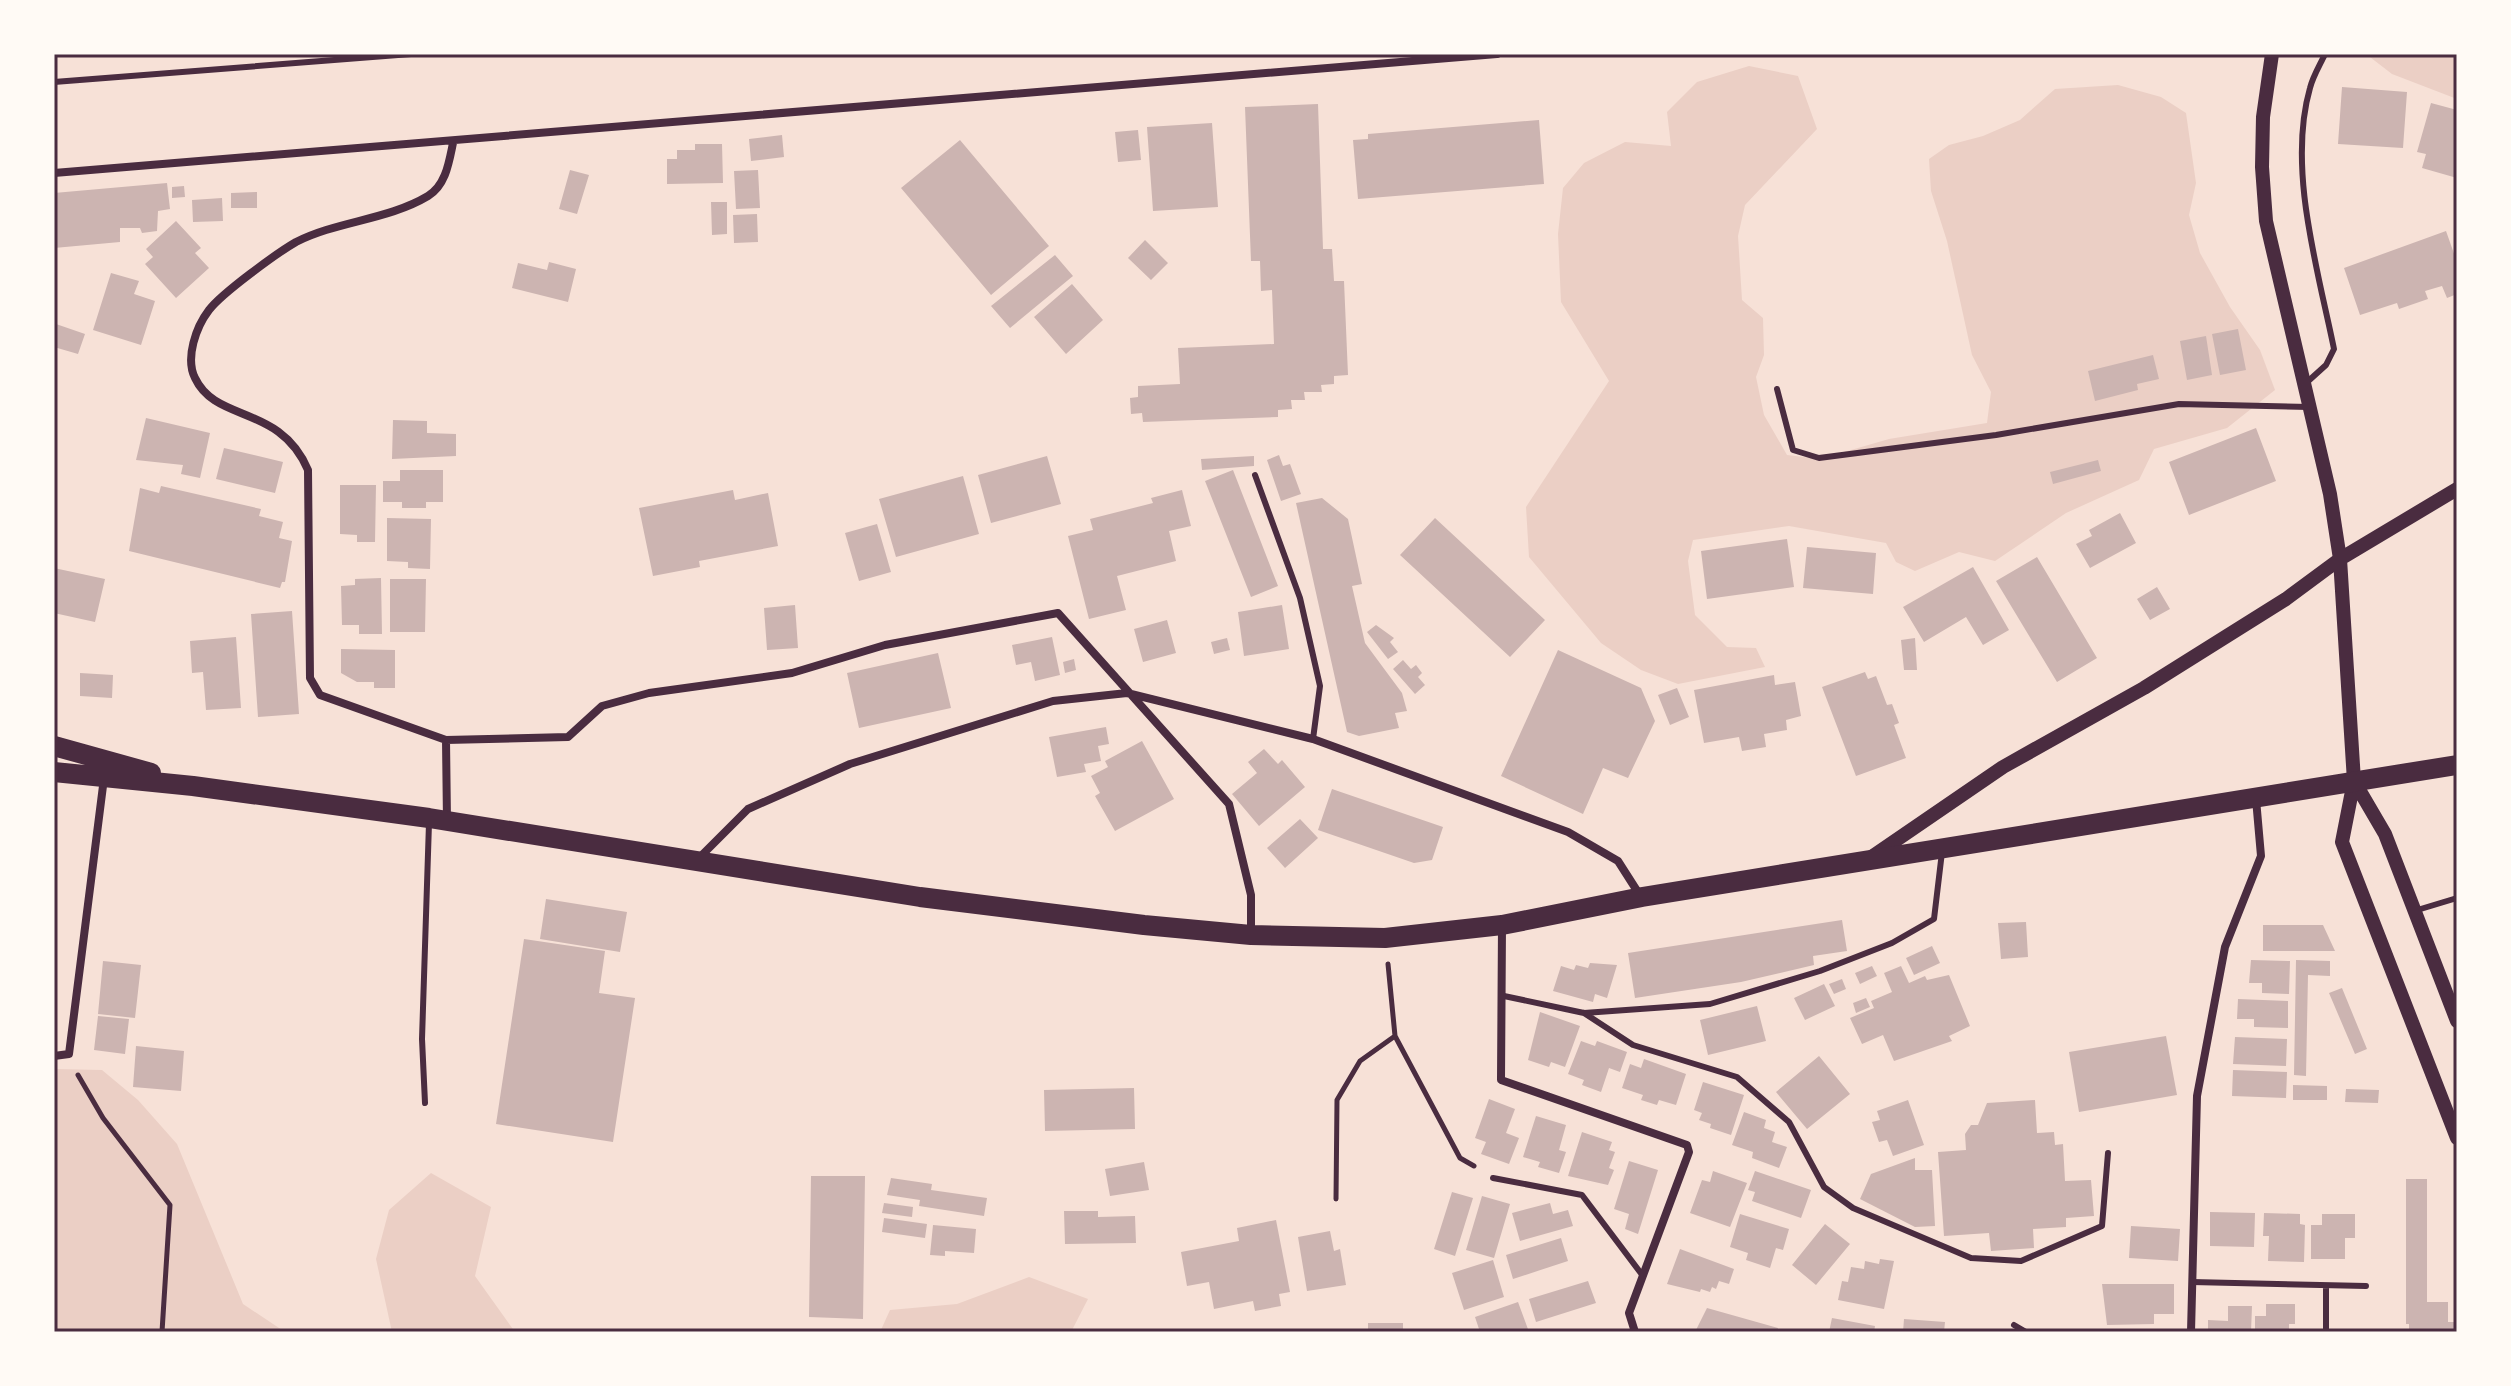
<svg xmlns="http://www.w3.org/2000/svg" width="2511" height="1386" font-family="'Space Grotesk',sans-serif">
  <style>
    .green { fill: #ebcfc5 }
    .building { fill: #ccb4b1 }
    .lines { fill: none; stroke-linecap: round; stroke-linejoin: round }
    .path { stroke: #4a2c40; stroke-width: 5 }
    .service { stroke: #4a2c40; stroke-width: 6 }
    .minor { stroke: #4a2c40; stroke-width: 8 }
    .tertiary { stroke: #4a2c40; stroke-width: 14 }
    .primary { stroke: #4a2c40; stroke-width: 20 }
    .neatline { fill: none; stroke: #4a2c40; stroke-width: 3 }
  </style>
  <rect width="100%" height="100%" fill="#f7e1d7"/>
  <path class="green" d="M2366,54H2457V99L2392,74Z
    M1749,66L1798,76L1817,129L1745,205L1738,236L1742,300L1763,318L1764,355L1756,377L1764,415L1787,455L1820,459L1889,439L1987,423L1991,392L1972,355L1947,241L1931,191L1929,159L1949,145L1983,136L2020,120L2055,89L2118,85L2161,97L2186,113L2196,183L2189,215L2200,253L2230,307L2260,350L2275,390L2227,428L2154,449L2139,480L2066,513L1995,561L1959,552L1915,571L1896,562L1886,543L1789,526L1693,540L1688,561L1695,615L1727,647L1756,648L1765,667L1678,684L1641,670L1601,643L1529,557L1526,507L1609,381L1561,302L1558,234L1563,188L1584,163L1625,142L1671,146L1667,112L1697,82Z
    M54,1069L102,1070L138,1100L177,1144L243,1304L285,1332H54Z
    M431,1173L491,1207L475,1276L515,1332H392L376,1259L389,1210Z
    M1029,1277L1088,1299L1071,1332H880L890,1310L957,1304Z"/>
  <path class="building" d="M2342,87L2407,92L2403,148L2338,144Z
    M2431,103L2457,110V178L2422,168L2426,154L2417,152Z
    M1318,104L1323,249H1332L1334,281H1344L1348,375L1334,376V384L1321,385L1322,392H1304L1305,400H1291L1292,409L1278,410V417L1143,422L1142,413L1131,414L1130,398L1138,397V386L1180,384L1178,348L1274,344L1272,290L1261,291L1260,261H1251L1245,107Z
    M1539,120L1544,184L1358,199L1353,140L1368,139V134Z
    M1212,123L1218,207L1153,211L1147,127Z
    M1138,130L1141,160L1118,162L1115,132Z
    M782,135L784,157L751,161L749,139Z
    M960,140L1049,246L991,295L901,188Z
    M695,144H722L723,183L667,184V159H677V150H695Z
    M570,170L589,175L577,214L559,209Z
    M758,170L760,208L736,209L734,171Z
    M167,183L170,209L158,211L157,231L142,233L140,228H120V242L54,248V193Z
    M184,186L185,197L172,198V187Z
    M257,192V208H231V193Z
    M222,198L223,221L193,222L192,200Z
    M711,202H727V234L712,235Z
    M757,214L758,242L734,243L733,215Z
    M176,221L201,248L195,253L209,268L176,298L145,264L153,257L146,249Z
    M2446,231L2457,262V294L2447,298L2442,286L2425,291L2428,299L2399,309L2397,303L2360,315L2344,268Z
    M1145,240L1168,263L1151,280L1128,258Z
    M1055,255L1073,276L1010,328L991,306Z
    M549,262L576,269L568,302L512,288L518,263L547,270Z
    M111,273L139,281L134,294L155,301L141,345L93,330Z
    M1072,284L1103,320L1066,354L1034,317Z
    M56,324L85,334L78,354L54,347Z
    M2238,329L2246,370L2220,375L2212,334Z
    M2206,336L2212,375L2187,380L2180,341Z
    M2153,355L2159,379L2137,384L2138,390L2095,401L2088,371Z
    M146,418L210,433L200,478L181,474L183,465L136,460Z
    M393,420L427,421V433L456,434V456L392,459Z
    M2256,428L2276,481L2189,515L2169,462Z
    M224,448L283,462L275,493L216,479Z
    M1279,455L1283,466L1290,464L1301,494L1281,501L1267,460Z
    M1047,456L1061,504L991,523L978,475Z
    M1254,456V466L1202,470L1201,459Z
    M2098,460L2101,471L2053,484L2050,472Z
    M400,470H443V502H426V508H402V502H383V481H400Z
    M1233,470L1278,586L1251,597L1205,481Z
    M963,476L979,534L896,557L879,499Z
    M340,485H376L375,542H357V535L340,534Z
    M161,486L261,509L259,516L283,522L279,538L292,541L285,582H282L280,588L129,551L140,488L159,493Z
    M733,490L735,500L768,493L778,546L699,561L700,567L653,576L639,508Z
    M1182,490L1191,526L1169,531L1176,561L1117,576L1126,610L1089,619L1068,536L1093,530L1090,519L1153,503L1151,498Z
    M1322,498L1348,519L1362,584L1352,586L1365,643L1402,693L1407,711L1395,713L1399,728L1359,736L1347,732L1296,503Z
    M2120,513L2136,543L2090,568L2076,544L2092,536L2089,530Z
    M387,518L431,519L430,569L408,568V562L387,561Z
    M1435,518L1545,620L1510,657L1400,555Z
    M877,524L891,572L859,581L845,533Z
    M1787,539L1794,587L1707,599L1701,551Z
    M1807,547L1876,553L1873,594L1803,588Z
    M2037,557L2097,658L2057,682L1996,581Z
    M1973,567L2009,630L1983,645L1966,617L1924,642L1903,607Z
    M54,568L105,579L95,622L54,613Z
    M381,578L382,634H359V625H342L341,586L355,585V579Z
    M390,579H426L425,632H390Z
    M2157,587L2170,609L2150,620L2137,599Z
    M795,605L798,648L767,650L764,608Z
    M1282,605L1289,649L1244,656L1238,612Z
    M292,611L299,714L258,717L251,614Z
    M1167,620L1176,653L1143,662L1134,629Z
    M1376,625L1394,638L1390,642L1398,652L1388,659L1367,632Z
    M236,637L241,708L206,710L203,672L192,673L190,641Z
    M1052,637L1060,675L1035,681L1031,662L1016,665L1012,645Z
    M1227,638L1230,650L1214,654L1211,642Z
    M1915,638L1917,670H1904L1901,640Z
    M341,649L395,650V688H374V682H357L341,673Z
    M1558,650L1641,688L1655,721L1628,778L1603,768L1583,814L1501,776Z
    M938,653L951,708L859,728L847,673Z
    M1074,659L1076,670L1065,673L1063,662Z
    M1403,660L1411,669L1416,665L1422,673L1418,677L1425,685L1415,694L1393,669Z
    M1865,672L1868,679L1876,676L1887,705L1892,704L1899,723L1894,725L1906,758L1856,776L1822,687Z
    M80,673L113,675L112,698L80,696Z
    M1774,675L1775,685L1795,682L1801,716L1786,720L1787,730L1764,734L1766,747L1742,751L1739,737L1704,743L1694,690Z
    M1677,688L1689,717L1670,725L1658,695Z
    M1106,727L1109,744L1098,746L1101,761L1084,764L1086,772L1057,777L1049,737Z
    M1142,741L1174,799L1115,831L1095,796L1100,793L1091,776L1108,767L1105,761Z
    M1264,749L1278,764L1282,760L1305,787L1259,826L1232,794L1257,773L1248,762Z
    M1332,789L1443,827L1432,860L1414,863L1318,830Z
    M1300,819L1318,838L1285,868L1267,848Z
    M546,899L627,912L620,952L540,939Z
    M1842,920L1847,951L1813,956L1814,965L1741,982L1635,998L1628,953Z
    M2026,922L2028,957L2001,959L1998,923Z
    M2263,925H2323L2335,951H2263Z
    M524,939L605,951L599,993L635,998L613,1142L496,1124Z
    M1932,946L1940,963L1914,975L1906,958Z
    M2251,960L2290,961L2289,994L2262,993V983H2249Z
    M2296,960L2330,961V976L2308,975L2306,1076L2294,1075Z
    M103,961L141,965L135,1018L98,1014Z
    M1590,963L1617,965L1607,998L1595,994L1593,1002L1553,991L1561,966L1574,970L1576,965L1588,968Z
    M1872,966L1877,976L1860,984L1855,973Z
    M1901,966L1909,983L1925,976L1927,980L1949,975L1970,1026L1949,1036L1952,1041L1894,1061L1883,1035L1862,1044L1850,1018L1874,1008L1871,1001L1892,992L1884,973Z
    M1842,979L1846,989L1834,994L1829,984Z
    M1824,984L1835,1006L1805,1020L1794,998Z
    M2342,988L2367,1049L2355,1054L2329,993Z
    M1866,998L1870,1007L1856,1013L1853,1003Z
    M2238,999L2288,1001V1028L2254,1027V1019H2237Z
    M1757,1006L1766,1041L1708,1055L1700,1020Z
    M1540,1012L1580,1026L1565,1067L1551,1062L1549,1067L1528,1060Z
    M98,1016L129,1019L125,1054L94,1050Z
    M2166,1036L2177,1095L2079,1112L2069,1052Z
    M2235,1037L2287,1039L2286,1066L2233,1064Z
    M1581,1041L1595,1046L1597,1041L1627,1052L1620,1072L1609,1068L1601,1092L1582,1085L1584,1080L1568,1074Z
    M136,1046L184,1051L181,1091L133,1087Z
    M1819,1056L1850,1094L1807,1129L1776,1092Z
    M1644,1059L1686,1074L1676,1105L1659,1100L1657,1105L1641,1100L1643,1095L1622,1088L1630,1064L1641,1068Z
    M2233,1070L2287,1072L2286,1098L2232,1096Z
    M1703,1082L1744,1095L1731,1135L1710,1128L1711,1124L1699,1120L1702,1113L1694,1110Z
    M2293,1085L2327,1086V1100H2293Z
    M1134,1088L1135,1129L1045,1131L1044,1090Z
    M2346,1089L2379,1090L2378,1103L2345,1102Z
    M1489,1099L1515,1109L1506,1133L1519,1138L1509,1164L1481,1154L1486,1142L1475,1138Z
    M1908,1100L1924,1145L1893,1156L1887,1140L1879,1142L1872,1122L1880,1120L1877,1111Z
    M2035,1100L2037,1133L2054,1132L2055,1145L2063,1144L2065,1181L2091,1180L2094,1216L2066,1218V1227L2033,1229L2034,1248L1991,1251L1989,1233L1944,1236L1938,1152L1966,1150L1965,1134L1971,1125H1978L1987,1103Z
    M1744,1112L1766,1120L1764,1128L1775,1132L1772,1142L1787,1147L1779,1168L1752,1158L1753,1152L1732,1145Z
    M1536,1116L1566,1125L1559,1150L1566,1152L1559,1173L1538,1167L1540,1162L1523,1157Z
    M1582,1132L1612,1142L1609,1150L1615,1152L1609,1168L1614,1170L1608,1185L1568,1176Z
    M1915,1158V1170H1932L1935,1226L1915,1227L1860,1199L1871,1174Z
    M1629,1161L1658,1170L1638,1234L1625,1229L1629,1214L1614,1209Z
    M1144,1162L1149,1190L1110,1196L1105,1169Z
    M1713,1171L1747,1183L1730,1227L1690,1213L1702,1180L1710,1182Z
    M1755,1171L1811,1190L1801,1218L1752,1201L1755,1192L1748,1190Z
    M811,1176H865L863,1319L809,1317Z
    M891,1178L932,1184L931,1190L987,1198L984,1216L919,1206L920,1200L887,1195Z
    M2406,1179H2427V1302H2448V1322H2457V1332H2409V1324H2406Z
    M1452,1192L1473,1198L1455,1256L1434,1249Z
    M1482,1196L1510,1204L1494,1258L1466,1250Z
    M884,1203L913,1207L912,1217L882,1213Z
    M1550,1203L1553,1214L1568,1210L1573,1226L1520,1241L1512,1213Z
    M1064,1211H1098V1217L1135,1216L1136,1243L1065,1244Z
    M2210,1212L2255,1213L2254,1247L2210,1246Z
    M2264,1213L2300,1214V1224L2305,1225L2304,1262L2268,1261L2269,1236H2263Z
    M1740,1214L1789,1229L1783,1250L1776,1248L1770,1268L1746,1260L1748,1253L1730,1247Z
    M2322,1214H2355V1238H2345V1259H2311V1225H2322Z
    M884,1218L927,1224L925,1238L882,1232Z
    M1276,1220L1290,1292L1279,1294L1281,1306L1255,1311L1253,1301L1214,1309L1209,1282L1187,1286L1181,1252L1239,1241L1237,1228Z
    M1825,1224L1850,1244L1816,1285L1792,1265Z
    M933,1225L976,1229L974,1253L945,1251V1256L930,1255Z
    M2131,1226L2180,1229L2178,1261L2129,1258Z
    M1330,1231L1334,1251L1340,1249L1346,1285L1307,1291L1298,1237Z
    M1561,1238L1568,1261L1513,1279L1506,1255Z
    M1680,1249L1734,1269L1729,1284L1719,1281L1716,1289L1712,1287L1710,1292L1701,1289L1700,1292L1667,1284Z
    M1880,1259L1894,1261L1884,1309L1838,1300L1842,1281L1848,1282L1851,1267L1864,1269L1865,1261L1879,1264Z
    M1493,1260L1504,1297L1464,1310L1452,1273Z
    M1588,1281L1596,1303L1536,1322L1529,1299Z
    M2102,1284H2174V1314H2154V1324L2107,1325Z
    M1518,1302L1529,1332H1480L1475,1317Z
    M2266,1304H2295V1324H2289V1332H2255V1316H2266Z
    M2228,1306H2252L2251,1332H2208V1320L2228,1321Z
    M1707,1308L1778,1328L1777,1332H1695Z
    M1832,1318L1875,1326L1874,1332H1829Z
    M1904,1319L1945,1322L1944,1332H1903Z
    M1368,1323H1403V1332H1368Z"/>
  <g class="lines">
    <path class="path" d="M1395,1036L1460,1158L1474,1166
      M78,1075L103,1118L170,1205L162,1332
      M1336,1199L1337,1100L1360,1061L1395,1036L1388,964"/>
    <path class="service" d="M555,54H611
      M54,82L411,54
      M2305,384L2326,365L2334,349C2318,270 2287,168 2310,88C2313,76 2320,65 2325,54
      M1777,389L1793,450L1819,458L1996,435L2179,404L2309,407
      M1255,475L1300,598L1320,686L1313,739
      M2414,911L2457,898
      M1504,996L1584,1013L1710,1004L1820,971L1892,943L1934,919L1942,852
      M1584,1013L1633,1045L1737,1077L1789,1122L1824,1187L1853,1208L1971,1258L2021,1261L2102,1226L2108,1153
      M425,1103L422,1039L429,823
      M1493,1178L1582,1195L1643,1276
      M2192,1282L2366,1286
      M2014,1325L2026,1332
      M2326,1332V1286"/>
    <path class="minor" d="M54,173L1497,54
      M446,740L568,737L602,706L649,693L792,673L885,645L1058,613L1229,804L1251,895V934
      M447,821L446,740L320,695L310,678L308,470C280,404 216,423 195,378C185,358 196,327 209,310C222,293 277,253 296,242C337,221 388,220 428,196C446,185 449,162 453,143
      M699,858L748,809L850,764L1053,701L1127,693L1313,739L1568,832L1618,861L1641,897
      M1502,926L1501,1080L1687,1145L1689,1152L1629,1313L1635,1332
      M54,1056L69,1054L104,778
      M2191,1332L2197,1096L2225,947L2261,856L2256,799"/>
    <path class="tertiary" d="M2272,54L2263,117L2262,167L2266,221L2330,494L2340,559L2354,781L2342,842L2457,1138
      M2354,781L2385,834L2457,1021
      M1873,856L2003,767L2144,688L2286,599L2340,559L2457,489"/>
    <path class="primary" d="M54,746L151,773
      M54,772L193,786L429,818L920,897L1144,925L1251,935L1385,938L1502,925L1642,897L2457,765"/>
  </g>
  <rect width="2511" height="1386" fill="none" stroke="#fffaf5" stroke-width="112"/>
  <rect x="56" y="56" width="2399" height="1274" class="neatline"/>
</svg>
